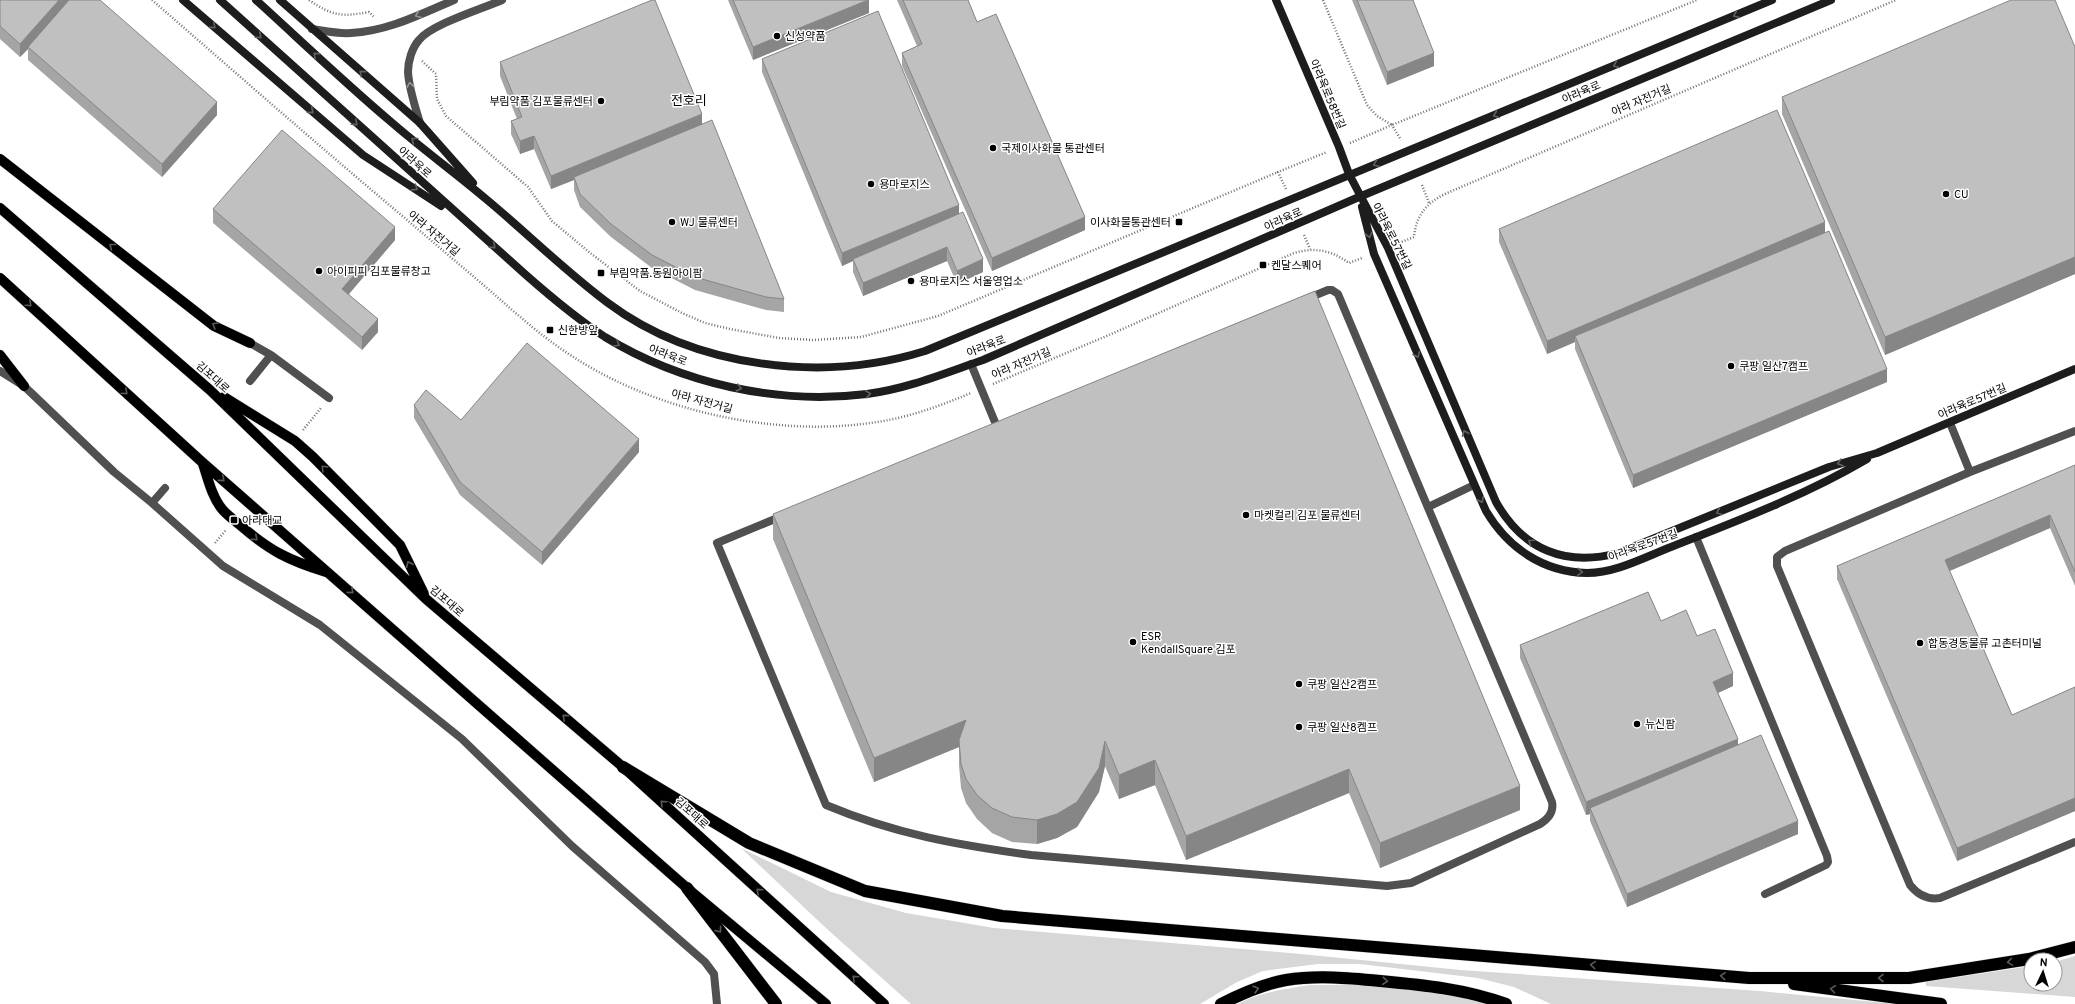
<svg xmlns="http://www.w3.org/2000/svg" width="2075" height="1004" font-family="Overpass,'Noto Sans KR',sans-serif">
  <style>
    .green { fill: #d7d7d7 }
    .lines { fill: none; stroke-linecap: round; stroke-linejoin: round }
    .primary-casing { stroke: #dbdbdb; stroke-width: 11 }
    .highway-casing { stroke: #dbdbdb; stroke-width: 13 }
    .path { stroke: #727272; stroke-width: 2.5; stroke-dasharray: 1 2; stroke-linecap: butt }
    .lane { stroke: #505050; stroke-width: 8 }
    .street { stroke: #505050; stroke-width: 8 }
    .secondary { stroke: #1d1d1d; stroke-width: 8 }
    .primary { stroke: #000; stroke-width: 10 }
    .highway { stroke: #000; stroke-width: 12 }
    .wall { fill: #a5a5a5 }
    .shaded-wall { fill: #868686 }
    .building { fill: #c0c0c0; stroke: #868686 }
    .oneway { stroke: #969696 }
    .oneway2 { stroke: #616161 }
    .oneway3 { stroke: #595959 }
    .poi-dot { fill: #000; stroke: #fff; stroke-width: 1.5 }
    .labels { text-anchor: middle; stroke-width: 3; stroke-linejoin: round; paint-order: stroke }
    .poi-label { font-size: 11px; fill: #000; stroke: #fff; text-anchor: start }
    .street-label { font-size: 11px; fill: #000; stroke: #fff }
    .quarter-label { font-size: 13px; fill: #000; stroke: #fff }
  </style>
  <rect width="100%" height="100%" fill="#fff"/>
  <path class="green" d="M741,848L831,892L906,913L994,928L1301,954L1461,970L1760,991L1896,1004H1551L1514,987L1478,978L1360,964H1318L1263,971L1237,982L1200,1004H911L827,929Z
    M2075,956V997L1926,986V982L2031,966V984H2055V962Z
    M1310,985H1367L1445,992L1491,1004H1238C1260,992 1285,989 1310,985Z"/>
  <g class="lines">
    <g class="primary-casing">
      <path id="primary" d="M0,159L214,326L250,343
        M0,208L210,390L426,599L623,767L884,1004
        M0,278L202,462L687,888L826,1004
        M0,355L24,386
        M224,397L295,441L313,457L400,545L424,594
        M203,464C208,479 212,497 222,509C227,515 234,520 240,525C270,551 288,560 326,572"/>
    </g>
    <g class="highway-casing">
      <path id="highway" d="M623,767L749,843L865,891L1002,916L1749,978H1909L2029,959L2075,947
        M687,888L776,1004
        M1794,984L1941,1004
        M1221,1004C1241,994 1263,984 1286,980C1317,975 1349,978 1380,981C1423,985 1465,989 1506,1004"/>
    </g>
    <path class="path" d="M152,0C236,73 320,147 406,219C435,244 465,269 495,295C520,317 546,340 575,358C661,413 782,439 883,421C913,416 942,405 971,393
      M309,0C332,16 342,17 369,12L374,17
      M1323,0L1367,105L1377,116L1392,125L1697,0
      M422,61L436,74L437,99L446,116L528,187L552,221L589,252L640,291L682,313L705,323L730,329L779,338L814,340L861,337L938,316L1278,172
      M1350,143L1392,125L1401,140
      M1422,185L1429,203
      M1286,189L1278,172L1327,152
      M1304,235L1310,249
      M1399,243L1414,237C1416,216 1426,203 1445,194L1896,0
      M993,384L1109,335L1294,253C1315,247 1331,250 1349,263L1362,258
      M303,430L321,408
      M215,543L226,530"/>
    <path class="lane" d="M1328,290H1332L1338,294L1552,802C1554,812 1548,819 1540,824L1411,883L1387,886L1031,855C957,845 895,834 826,805L717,543Z
      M250,343L271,355L329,398
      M971,364L997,427
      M0,371L24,386L114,472L152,503L223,566L320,625L462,739L572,846L705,962L714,974L717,1004
      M250,381L271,355
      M1950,423L1970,472
      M2075,431L1970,472L1785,551L1777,557V566L1910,885C1918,895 1927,900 1940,898L2075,842
      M152,503L165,488
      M1428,507L1474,485
      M1696,537L1827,856L1828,862L1826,865L1765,894"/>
    <path class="street" d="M312,29C325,31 338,34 351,33C388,31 421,14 454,0
      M420,123C415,106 409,89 408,72C408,61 412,48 419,40C432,24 482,9 502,0"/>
    <path class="secondary" d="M183,0L363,155L441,206
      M220,0L526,275C551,297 577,319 605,337C682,384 778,405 867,394C907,389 945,373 983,360L1359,197L1831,0
      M256,0C300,40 344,82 390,121C421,148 454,172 486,199C527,233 565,271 608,303C695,368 823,383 925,351L1772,0
      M280,0L420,123L473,183
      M1276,0L1339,147L1349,174L1388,248L1496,502C1523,550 1566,567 1618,553L1829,467L1877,453L2075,369
      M1362,207L1374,254L1486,511C1508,548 1543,572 1587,573C1616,573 1645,557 1671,547C1737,521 1806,495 1867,459"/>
    <use href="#primary" class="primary"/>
    <use href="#highway" class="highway"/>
  </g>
  <path class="wall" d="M0,0L217,115L162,177L28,60V49L20,57L0,39Z
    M728,0H869V13L753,60Z
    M897,0H968L977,22L1085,230L992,271L902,66V53L917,46Z
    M1352,0H1413L1434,66L1387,85Z
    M2075,47V274L1885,355L1782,114V97Z
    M762,59L959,214L983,272L957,284L947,261L863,296L853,272V261L842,266L762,72Z
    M500,62L702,124L784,299V312L766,310L695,290L652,268L611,237L580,207L574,190V180L551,189L534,149L520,154L511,134V121L517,119L500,76Z
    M213,209L395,240L349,294L378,332L362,350L213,223Z
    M1499,229L1825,232L1887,382L1633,488L1575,349V342L1547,354L1499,242Z
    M414,405L461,420L639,452L542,565L460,495L414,418Z
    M2075,465V586L2050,528L1949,571L2012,715L2075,687V811L1957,861L1837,579V566Z
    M773,514L1520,810L1380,868L1349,793L1186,860L1155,785L1119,799L1105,766L1099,792L1077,827L1057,838L1037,844L1012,842L992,833L977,819L966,803L961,788L959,765V747L874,782L773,539Z
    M1661,621L1697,636L1733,686L1718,693L1738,745L1798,834L1627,907L1590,821V814L1586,815L1520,658V645Z"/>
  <path class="shaded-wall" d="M59,0H71L28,47V49L20,57V44Z
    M869,0V13L753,60V47Z
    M1434,53V66L1387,85V72Z
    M217,102V115L162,177V164Z
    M702,114V127L574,177V180L551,189V176Z
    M534,136V149L520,154V141Z
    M959,205V218L853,259V261L842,266V253Z
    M1085,217V230L992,271V258Z
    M1825,222V235L1575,336V342L1547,354V341Z
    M395,227V240L342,302V289Z
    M947,247V261L863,296V283Z
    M2075,257V274L1885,355V337Z
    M983,259V272L957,284V271Z
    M378,319V332L362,350V337Z
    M1887,369V382L1633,488V475Z
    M639,439V452L542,565V552Z
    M2050,515V528L1945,573V560Z
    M1733,673V686L1713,695V682Z
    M966,720L959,740V747L874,782V758Z
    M1738,739V752L1590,808V814L1586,815V802Z
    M1105,741V766L1099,792L1077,827L1057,838L1037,844V820Z
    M1155,760V785L1119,799V775Z
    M1349,769V793L1186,860V836Z
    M1520,786V810L1380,868V843Z
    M2075,798V811L1957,861V848Z
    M1798,821V834L1627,907V894Z"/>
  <path class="building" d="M0,0H59L20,44L0,26Z
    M69,0H100L217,102L162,164L28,47Z
    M652,0H655L702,114L551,176L534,136L520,141L511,121L522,117L500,62Z
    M733,0H868L753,47Z
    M903,0H968L977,22L996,14L1085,217L992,258L902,53L922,44Z
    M1357,0H1413L1434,53L1387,72Z
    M2011,0H2055L2075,47V257L1885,337L1782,97Z
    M878,11L959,205L842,253L762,59Z
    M1777,110L1825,222L1547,341L1499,229Z
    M712,120L784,299L766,297L695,277L652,255L611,224L580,194L574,177Z
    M282,130L395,227L342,289L378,319L362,337L213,209Z
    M963,212L983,259L957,271L947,247L863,283L853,259Z
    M1829,231L1887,369L1633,475L1575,336Z
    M1315,291L1520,786L1380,843L1349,769L1186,836L1155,760L1119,775L1105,741L1099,768L1077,802L1057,814L1037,820L1012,817L992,808L977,795L966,779L961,764L959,740L966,720L874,758L773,514Z
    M527,343L639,439L542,552L460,482L414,405L426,390L461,420Z
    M2075,465V572L2050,515L1945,560L2012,715L2075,687V798L1957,848L1837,566Z
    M1648,592L1661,621L1686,610L1697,636L1715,629L1733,673L1713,682L1738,739L1586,802L1520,645Z
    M1761,735L1798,821L1627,894L1590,808Z"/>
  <defs><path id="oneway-chevron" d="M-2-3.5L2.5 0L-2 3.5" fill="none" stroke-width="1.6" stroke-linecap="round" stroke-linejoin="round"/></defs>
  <g class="oneway">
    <use href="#oneway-chevron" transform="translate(418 15) rotate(157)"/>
    <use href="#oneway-chevron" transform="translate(410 85) rotate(-99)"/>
  </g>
  <g class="oneway2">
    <use href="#oneway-chevron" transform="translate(1736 15) rotate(157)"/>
    <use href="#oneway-chevron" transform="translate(213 26) rotate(41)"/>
    <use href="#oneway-chevron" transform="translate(259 36) rotate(42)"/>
    <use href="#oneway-chevron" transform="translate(316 55) rotate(-138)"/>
    <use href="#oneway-chevron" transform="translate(1616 65) rotate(157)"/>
    <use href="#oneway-chevron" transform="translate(362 73) rotate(-139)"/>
    <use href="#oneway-chevron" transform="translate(311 111) rotate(40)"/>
    <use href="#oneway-chevron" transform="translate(1496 115) rotate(157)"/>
    <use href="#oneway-chevron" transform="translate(355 123) rotate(42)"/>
    <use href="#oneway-chevron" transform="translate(414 140) rotate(-141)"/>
    <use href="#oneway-chevron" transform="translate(1376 164) rotate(159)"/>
    <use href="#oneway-chevron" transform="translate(415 188) rotate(33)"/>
    <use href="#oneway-chevron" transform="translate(1369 235) rotate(76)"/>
    <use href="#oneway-chevron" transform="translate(493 246) rotate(42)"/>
    <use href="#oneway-chevron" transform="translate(617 344) rotate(30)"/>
    <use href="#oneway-chevron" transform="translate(1417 355) rotate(67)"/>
    <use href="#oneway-chevron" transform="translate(739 388) rotate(13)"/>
    <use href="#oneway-chevron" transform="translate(868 394) rotate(-8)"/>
    <use href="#oneway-chevron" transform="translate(1465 433) rotate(-113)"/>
    <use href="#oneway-chevron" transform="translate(1840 463) rotate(164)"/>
    <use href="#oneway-chevron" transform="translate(1481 500) rotate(64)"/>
    <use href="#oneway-chevron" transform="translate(1719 512) rotate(157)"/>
    <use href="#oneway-chevron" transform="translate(1531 542) rotate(-145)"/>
    <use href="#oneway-chevron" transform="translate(1580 572) rotate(4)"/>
  </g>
  <g class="oneway3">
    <use href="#oneway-chevron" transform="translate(112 246) rotate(-142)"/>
    <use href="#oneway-chevron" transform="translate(29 304) rotate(42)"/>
    <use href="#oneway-chevron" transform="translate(215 325) rotate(-149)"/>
    <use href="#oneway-chevron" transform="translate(125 392) rotate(42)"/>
    <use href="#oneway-chevron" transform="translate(324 468) rotate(-135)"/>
    <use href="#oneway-chevron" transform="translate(222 479) rotate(41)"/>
    <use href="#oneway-chevron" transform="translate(255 538) rotate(40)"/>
    <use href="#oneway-chevron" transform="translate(409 564) rotate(-115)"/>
    <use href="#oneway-chevron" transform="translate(351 591) rotate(41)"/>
    <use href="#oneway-chevron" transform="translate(565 717) rotate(-140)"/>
    <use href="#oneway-chevron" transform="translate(663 803) rotate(-138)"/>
    <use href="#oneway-chevron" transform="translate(759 891) rotate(-138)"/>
    <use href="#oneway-chevron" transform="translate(719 930) rotate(53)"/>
    <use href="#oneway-chevron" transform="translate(2010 962) rotate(171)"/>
    <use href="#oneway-chevron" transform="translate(1593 965) rotate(-175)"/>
    <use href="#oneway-chevron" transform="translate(1723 976) rotate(-175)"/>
    <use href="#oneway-chevron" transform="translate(855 978) rotate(-138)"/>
    <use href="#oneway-chevron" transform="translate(1881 978) rotate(180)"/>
    <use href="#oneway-chevron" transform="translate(1385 981) rotate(5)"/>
    <use href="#oneway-chevron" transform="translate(1256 989) rotate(-16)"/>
    <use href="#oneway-chevron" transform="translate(1833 989) rotate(-172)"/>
  </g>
  <g class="poi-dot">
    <circle cx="777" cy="36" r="4"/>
    <circle cx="601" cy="101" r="4"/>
    <circle cx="993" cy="148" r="4"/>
    <circle cx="871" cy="184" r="4"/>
    <circle cx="1946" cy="194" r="4"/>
    <circle cx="672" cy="222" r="4"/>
    <rect x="1175" y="218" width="8" height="8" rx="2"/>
    <rect x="1259" y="261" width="8" height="8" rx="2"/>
    <circle cx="319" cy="271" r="4"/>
    <rect x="597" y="269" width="8" height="8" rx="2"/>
    <circle cx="911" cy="281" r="4"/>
    <rect x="546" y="326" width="8" height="8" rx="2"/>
    <circle cx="1731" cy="366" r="4"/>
    <circle cx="1246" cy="515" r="4"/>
    <rect x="230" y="516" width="8" height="8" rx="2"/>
    <circle cx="1133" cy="642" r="4"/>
    <circle cx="1920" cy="643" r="4"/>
    <circle cx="1299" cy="684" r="4"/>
    <circle cx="1637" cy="724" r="4"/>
    <circle cx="1299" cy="727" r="4"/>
  </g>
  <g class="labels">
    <g class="poi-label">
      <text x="785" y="40">신성약품</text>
      <text x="593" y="105" text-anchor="end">부림약품 김포물류센터</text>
      <text x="1001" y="152">국제이사화물 통관센터</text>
      <text x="879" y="188">용마로지스</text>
      <text x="1954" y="198">CU</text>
      <text x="680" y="226">WJ 물류센터</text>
      <text x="1171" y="226" text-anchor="end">이사화물통관센터</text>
      <text x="1271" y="269">켄달스퀘어</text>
      <text x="327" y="275">아이피피 김포물류창고</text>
      <text x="609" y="277">부림약품.동원아이팜</text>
      <text x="919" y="285">용마로지스 서울영업소</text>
      <text x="558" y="334">신한방앞</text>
      <text x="1739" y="370">쿠팡 일산7캠프</text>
      <text x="1254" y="519">마켓컬리 김포 물류센터</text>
      <text x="242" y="524">아라대교</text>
      <text x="1141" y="640">ESR<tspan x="1141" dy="13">KendallSquare 김포</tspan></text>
      <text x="1928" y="647">합동경동물류 고촌터미널</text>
      <text x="1307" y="688">쿠팡 일산2캠프</text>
      <text x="1645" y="728">뉴신팜</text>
      <text x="1307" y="731">쿠팡 일산8켐프</text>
    </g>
    <g class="street-label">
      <text transform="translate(1581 92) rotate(-23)" y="4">아라육로</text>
      <text transform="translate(1328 94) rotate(67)" y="4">아라육로58번길</text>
      <text transform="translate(1641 100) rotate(-23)" y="4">아라 자전거길</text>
      <text transform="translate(415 162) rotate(42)" y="4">아라육로</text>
      <text transform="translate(1283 219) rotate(-24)" y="4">아라육로</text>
      <text transform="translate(434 233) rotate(40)" y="4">아라 자전거길</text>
      <text transform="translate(1392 236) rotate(63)" y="4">아라육로57번길</text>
      <text transform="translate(986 346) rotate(-21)" y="4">아라육로</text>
      <text transform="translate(668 355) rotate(21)" y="4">아라육로</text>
      <text transform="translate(1021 363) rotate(-23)" y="4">아라 자전거길</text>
      <text transform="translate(213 377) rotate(42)" y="4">김포대로</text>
      <text transform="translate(702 401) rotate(15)" y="4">아라 자전거길</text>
      <text transform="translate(1972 401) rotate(-23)" y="4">아라육로57번길</text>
      <text transform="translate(1643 545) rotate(-20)" y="4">아라육로57번길</text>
      <text transform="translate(447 601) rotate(41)" y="4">김포대로</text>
      <text transform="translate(692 813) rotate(42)" y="4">김포대로</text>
    </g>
    <g class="quarter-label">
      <text x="689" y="105">전호리</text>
    </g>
  </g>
  <g transform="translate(2043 972) rotate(4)"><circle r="19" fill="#ffffff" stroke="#999999"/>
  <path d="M0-3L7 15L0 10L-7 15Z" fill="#000000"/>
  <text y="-6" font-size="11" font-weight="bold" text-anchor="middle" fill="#000000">N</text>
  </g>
</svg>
